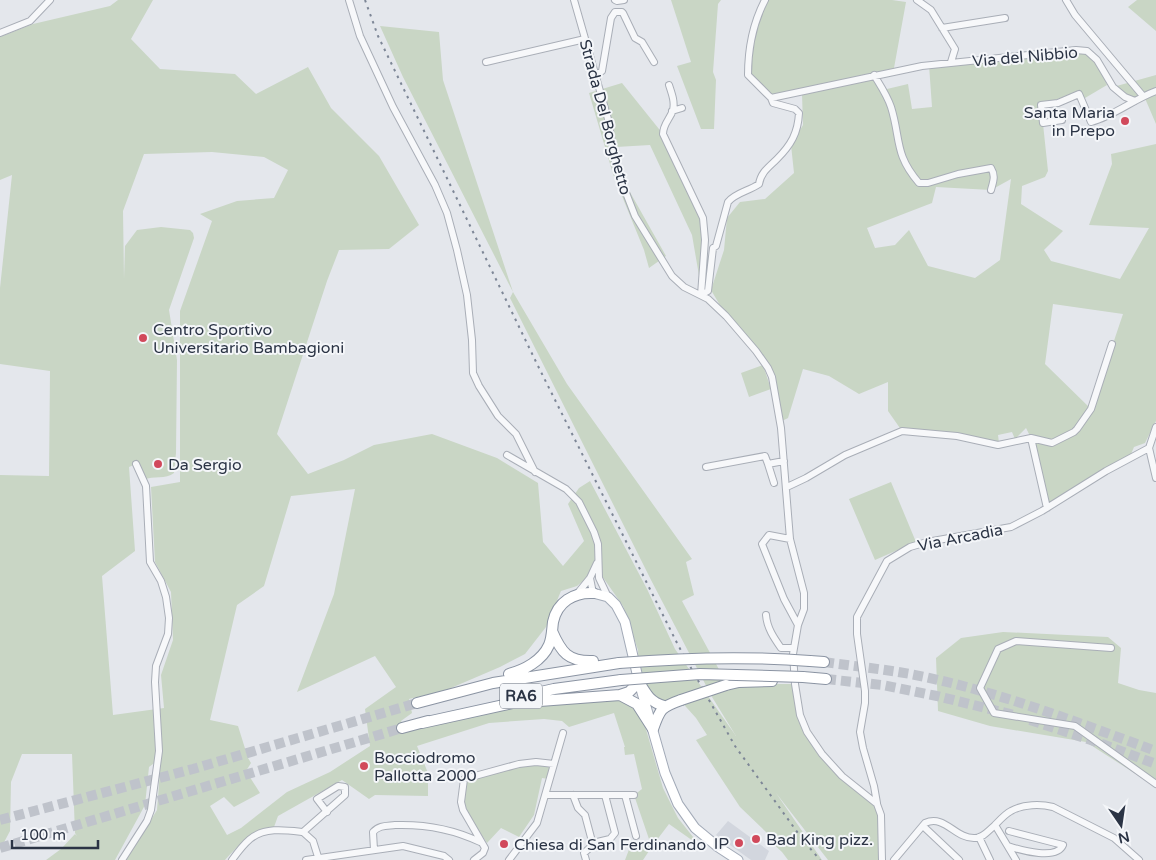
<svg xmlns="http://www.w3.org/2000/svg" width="1156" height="860" font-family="'Varela Round',sans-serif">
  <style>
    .built { fill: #d2d6de }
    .green { fill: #c9d6c5; fill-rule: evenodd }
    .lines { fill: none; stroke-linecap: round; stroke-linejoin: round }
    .highway-tunnel { stroke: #bfc3cb; stroke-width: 10; stroke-dasharray: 10 5; stroke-linecap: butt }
    .minor-casing { stroke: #a9aeb7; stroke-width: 8 }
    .major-casing { stroke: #a3abb8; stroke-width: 11 }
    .highway-casing { stroke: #8b94a3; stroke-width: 12 }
    .minor { stroke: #f7f8fa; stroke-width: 6 }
    .major { stroke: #fff; stroke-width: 9 }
    .highway { stroke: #fff; stroke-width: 10 }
    .rail { stroke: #7d8696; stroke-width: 2; stroke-dasharray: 2.5 5; stroke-linecap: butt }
    .highway-bridge-casing { stroke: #8b94a3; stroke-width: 12; stroke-linecap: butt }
    .highway-bridge { stroke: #fff; stroke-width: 10 }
    .poi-dot { fill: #d1495b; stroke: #f4f6f9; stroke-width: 2 }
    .labels { text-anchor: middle; stroke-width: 4; stroke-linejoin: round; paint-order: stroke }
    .shield { fill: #f4f6f9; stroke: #676e7b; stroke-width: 1 }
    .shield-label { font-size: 15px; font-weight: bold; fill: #2b3445 }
    .street-label { font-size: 16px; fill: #2b3445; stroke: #f4f6f9 }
    .poi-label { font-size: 16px; fill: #2b3445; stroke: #f4f6f9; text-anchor: start }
  </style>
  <rect width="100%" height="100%" fill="#e4e7ec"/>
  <path class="built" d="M728,821L769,851L765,860H751L716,835Z"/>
  <path class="green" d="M118,0H153L131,39L160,69L235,74L256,94L308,67L331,108L379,156L419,225L389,249L339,250L327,281L277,434L308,474L344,460L374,445L432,434L497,458L538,483L543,542L563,566L584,541L568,504L579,488L590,481L647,589L675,649L736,736L712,697L651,580L510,298L513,292L403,77L380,26L439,32L443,80L513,292L567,384L692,559L686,562L694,595L682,601L729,688L765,684H795L800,715L822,754L870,797L881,815L882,860H828L776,793L822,860H788L782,852L770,841L766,832L740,807L696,740L707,735L696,718L678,698L664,702L652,697L639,671L638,650L623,606L602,576L601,566L577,586L561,591L546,627L525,654L500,667L444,691L409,699L412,713L401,721L407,731L504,706L607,699L630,701L643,719L663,788L678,818L697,842L696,843L669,824L653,845L649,839L634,795L642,789L634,754L625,755L624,747H625L614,713L569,727L562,721L544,719L489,723L417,746L428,773V796L375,795L369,799L342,780L278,816L274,827C251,831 241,843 225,860H126L157,810L161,758L149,767L145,805L115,860H46L61,849L75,834L77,836L75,833L72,754H22L11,782L10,831L0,850V475L49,476L50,371L0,364V288L12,175L0,180V37L33,24L110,6ZM212,152L264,157L288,170L274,198L237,201L200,214L212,221L180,311V482L151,487L155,562L171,592L173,640L161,675L164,708L113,715L102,576L135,551L129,467L136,464L144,480C153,475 166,480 174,473L176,453L177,360L169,310L194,238L193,233L190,230L161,227L137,230L125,246L124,279L123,211L144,154ZM355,489L334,594L297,692L375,656L396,687L365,709L370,746L330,772L287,792L241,828L227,835L210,806L224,797L234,807L260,793L246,771L251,763L248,758L238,726L210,720L237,605L264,586L291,496Z
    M671,0H721L718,4L713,72L716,80L714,129H701L677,66L691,62Z
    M766,0H892L906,2L894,68L770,98L752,74L750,48Z
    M1137,0H1156V31L1128,7Z
    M1087,51L1097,60L1107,85L1085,98L1080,91L1041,105L1048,171L1045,177L1022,186L1021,204L1063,231L1044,250L1051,261L1120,279L1149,228L1089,225L1112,164L1111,154L1156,144V421L1145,443L1134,447L1129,459L1047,508L1031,438L1026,428L1015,439L1012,432L998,435L999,443L902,431L888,411V382L859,394L829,376L803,369L788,418L782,421L775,375L761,353L721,307L711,290L724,250L727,218L740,202L765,199L794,173L791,145L803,125L802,94L872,79L887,89L908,84L912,109L932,107L929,65ZM1011,179L1000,260L975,278L928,266L909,230L895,245L875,248L867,228L932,203L936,187L991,190ZM1053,304L1123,314L1091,409L1045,364Z
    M1156,75V124L1144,96L1135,101L1113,87Z
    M622,83L663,134L703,218L701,287L692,235L650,145L616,147L622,178L666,256L649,268L644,250L613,174L589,93Z
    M763,365L771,389L749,397L741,373Z
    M891,482L916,542L875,560L849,499Z
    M1003,632L1108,637L1121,648L1118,683L1139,690L1156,693V787L1086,742L990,726L938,711L936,658L961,638Z
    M536,765L550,767L548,779L542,778L534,815L519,837L501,828L487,843C476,825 455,803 467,781L519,766Z
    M644,841L651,848L643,860H625L630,847Z"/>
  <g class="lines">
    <path class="highway-tunnel" d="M824,662C853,666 882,669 910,674C995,690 1076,722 1156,751
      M826,679L882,685L937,696L1014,715
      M1030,720L1091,740L1156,764
      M0,820L193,769L417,703
      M0,848L402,728"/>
    <g class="minor-casing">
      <path id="minor" d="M349,0L360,36L393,107L435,185L447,213L457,250L467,295L472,340L473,373L479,386L498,416L516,434L535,472
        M574,0L608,119L616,167L635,216L672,276L684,287L708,299L726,316L756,351L768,368L772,377L781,428L790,539L804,593V609L798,625L793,654L795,684L800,715L807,732L822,754L842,776L877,804L881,815L882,860
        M615,0L617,1L624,0
        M765,0C753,23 748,49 748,75L771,98L922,66L1076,50L1087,51L1097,60L1113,87L1125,97L1135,101
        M917,0L931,10L955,49L951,62
        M1066,0L1075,15L1143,96
        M942,28L1005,18
        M0,33L30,21L50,0
        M486,62L585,39
        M596,75L602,71L611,18L615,12H622L623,13L635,38L642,42L654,62
        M874,75C880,85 887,95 891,107C901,139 894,154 919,183H928L958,174L991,168C996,176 993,182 991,190
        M669,85C672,94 675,102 673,110C670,119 663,124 663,134L703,218L705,240L701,295
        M672,111L682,108
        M1062,120L1043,123L1041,105L1058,103L1079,94L1091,122C1114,116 1134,99 1156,91
        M701,295L708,291L713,248L716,246L728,202C735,193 749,191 759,184C761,172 769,167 777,159C791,145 798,133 799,113L795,109L773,103L771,98
        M1156,427L1149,448L1156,478
        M1031,438L1052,443L1074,432L1077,429L1091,409L1112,344
        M507,455L566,489L579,502L594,532L598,544L599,578L608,597
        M768,464L774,483
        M706,467L765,456L768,464L784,461
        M787,487L806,478L845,455L902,431L957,436L998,445L1031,438L1047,508
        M790,539L769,535L762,544L784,599L798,625
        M593,593L590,578L597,563
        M577,594L590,578
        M766,615C767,628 774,638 781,648H794
        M1111,648L1016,641L998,649L980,688L994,713L1075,726L1156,784
        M546,795H634
        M573,795L578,808L585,815L593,845L584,853L586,860
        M625,795L636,836
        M877,803L874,786L863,748L860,732L865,703V691L857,634V617L887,561L910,547L927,542L1011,527L1042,511L1106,471L1149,448
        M995,825L1016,860
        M923,826L959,860
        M979,837L990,860
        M593,843L610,839L615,833L605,795
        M1008,846C1023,851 1057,860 1063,845L1009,831
        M374,850L373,832C379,825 387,826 395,825C425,824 453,829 480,842
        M122,860L147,821L151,810L159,751L155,682L156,666L168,634L169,618L166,597L161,581L150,562L146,486L136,464
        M232,860C237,853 243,845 250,839C265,827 285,830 303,832
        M306,860L403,846L444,856L449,860
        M319,860L313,841L303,832L345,795V787L338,786L317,799L327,812
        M474,860L483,853L485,848L463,810L461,802L464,779L519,764L536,762L554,764
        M509,860L537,823L563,733
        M894,860L925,823C945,814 955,839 975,838C983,838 988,831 994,826C999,821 1005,814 1011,811C1023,804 1041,804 1053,807L1114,838L1139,860"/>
    </g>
    <g class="major-casing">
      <path id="major" d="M593,593L608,597L616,605L625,622L639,682L665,773L678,804L695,828L718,847L738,860"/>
    </g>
    <g class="highway-casing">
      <path id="highway" d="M552,631C561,652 568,662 593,661
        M810,661L824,662
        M509,674C524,670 542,661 549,645C552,638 552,630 553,622C557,602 574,592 593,593
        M803,677L826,679
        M726,685L739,682L772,681
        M620,695L629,692L639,682C646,694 650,702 664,706
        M514,698L554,689L621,680
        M417,703L493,683L619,663
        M422,723L513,703L620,695L637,704L653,729
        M402,728L428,721
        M653,729C660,709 661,707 681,700"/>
    </g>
    <use href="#minor" class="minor"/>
    <use href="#major" class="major"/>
    <use href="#highway" class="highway"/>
    <path class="rail" d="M365,0L378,36L539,368L678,645L735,746L803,840L820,860"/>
    <g class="highway-bridge-casing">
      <path id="highway-bridge" d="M619,663C683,658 746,656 810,661
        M621,680L700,674L803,677
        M681,700L726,685"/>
    </g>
    <use href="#highway-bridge" class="highway-bridge"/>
  </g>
  <g class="poi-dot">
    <circle cx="1125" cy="121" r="5"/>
    <circle cx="143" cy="338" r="5"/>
    <circle cx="158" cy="464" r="5"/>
    <circle cx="364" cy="766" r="5"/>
    <circle cx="756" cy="839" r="5"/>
    <circle cx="739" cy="843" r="5"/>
    <circle cx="504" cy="844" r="5"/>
  </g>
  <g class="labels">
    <rect class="shield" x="500" y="683.5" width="42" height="25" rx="4"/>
    <g class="shield-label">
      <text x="521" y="701">RA6</text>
    </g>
    <g class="street-label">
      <text transform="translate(1025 56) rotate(-5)" y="6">Via del Nibbio</text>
      <text transform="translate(606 117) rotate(75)" y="6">Strada Del Borghetto</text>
      <text transform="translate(960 537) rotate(-11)" y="6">Via Arcadia</text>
    </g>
    <g class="poi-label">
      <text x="1115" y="118" text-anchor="end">Santa Maria<tspan x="1115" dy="18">in Prepo</tspan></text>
      <text x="153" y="335">Centro Sportivo<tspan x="153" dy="18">Universitario Bambagioni</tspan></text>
      <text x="168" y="470">Da Sergio</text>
      <text x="374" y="763">Bocciodromo<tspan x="374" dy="18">Pallotta 2000</tspan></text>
      <text x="766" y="845">Bad King pizz.</text>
      <text x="729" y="849" text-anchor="end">IP</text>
      <text x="514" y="850">Chiesa di San Ferdinando</text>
    </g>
  </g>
  <g transform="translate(1121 825) rotate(167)" stroke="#f4f6f9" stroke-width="4" paint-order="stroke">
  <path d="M0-4L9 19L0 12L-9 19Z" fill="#2b3445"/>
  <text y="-8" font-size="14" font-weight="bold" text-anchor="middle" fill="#2b3445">N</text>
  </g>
  <path d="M12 840v8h86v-8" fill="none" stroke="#2b3445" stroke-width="2.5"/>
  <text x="20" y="840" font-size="15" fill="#2b3445" stroke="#f4f6f9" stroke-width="4" paint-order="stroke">100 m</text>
</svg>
